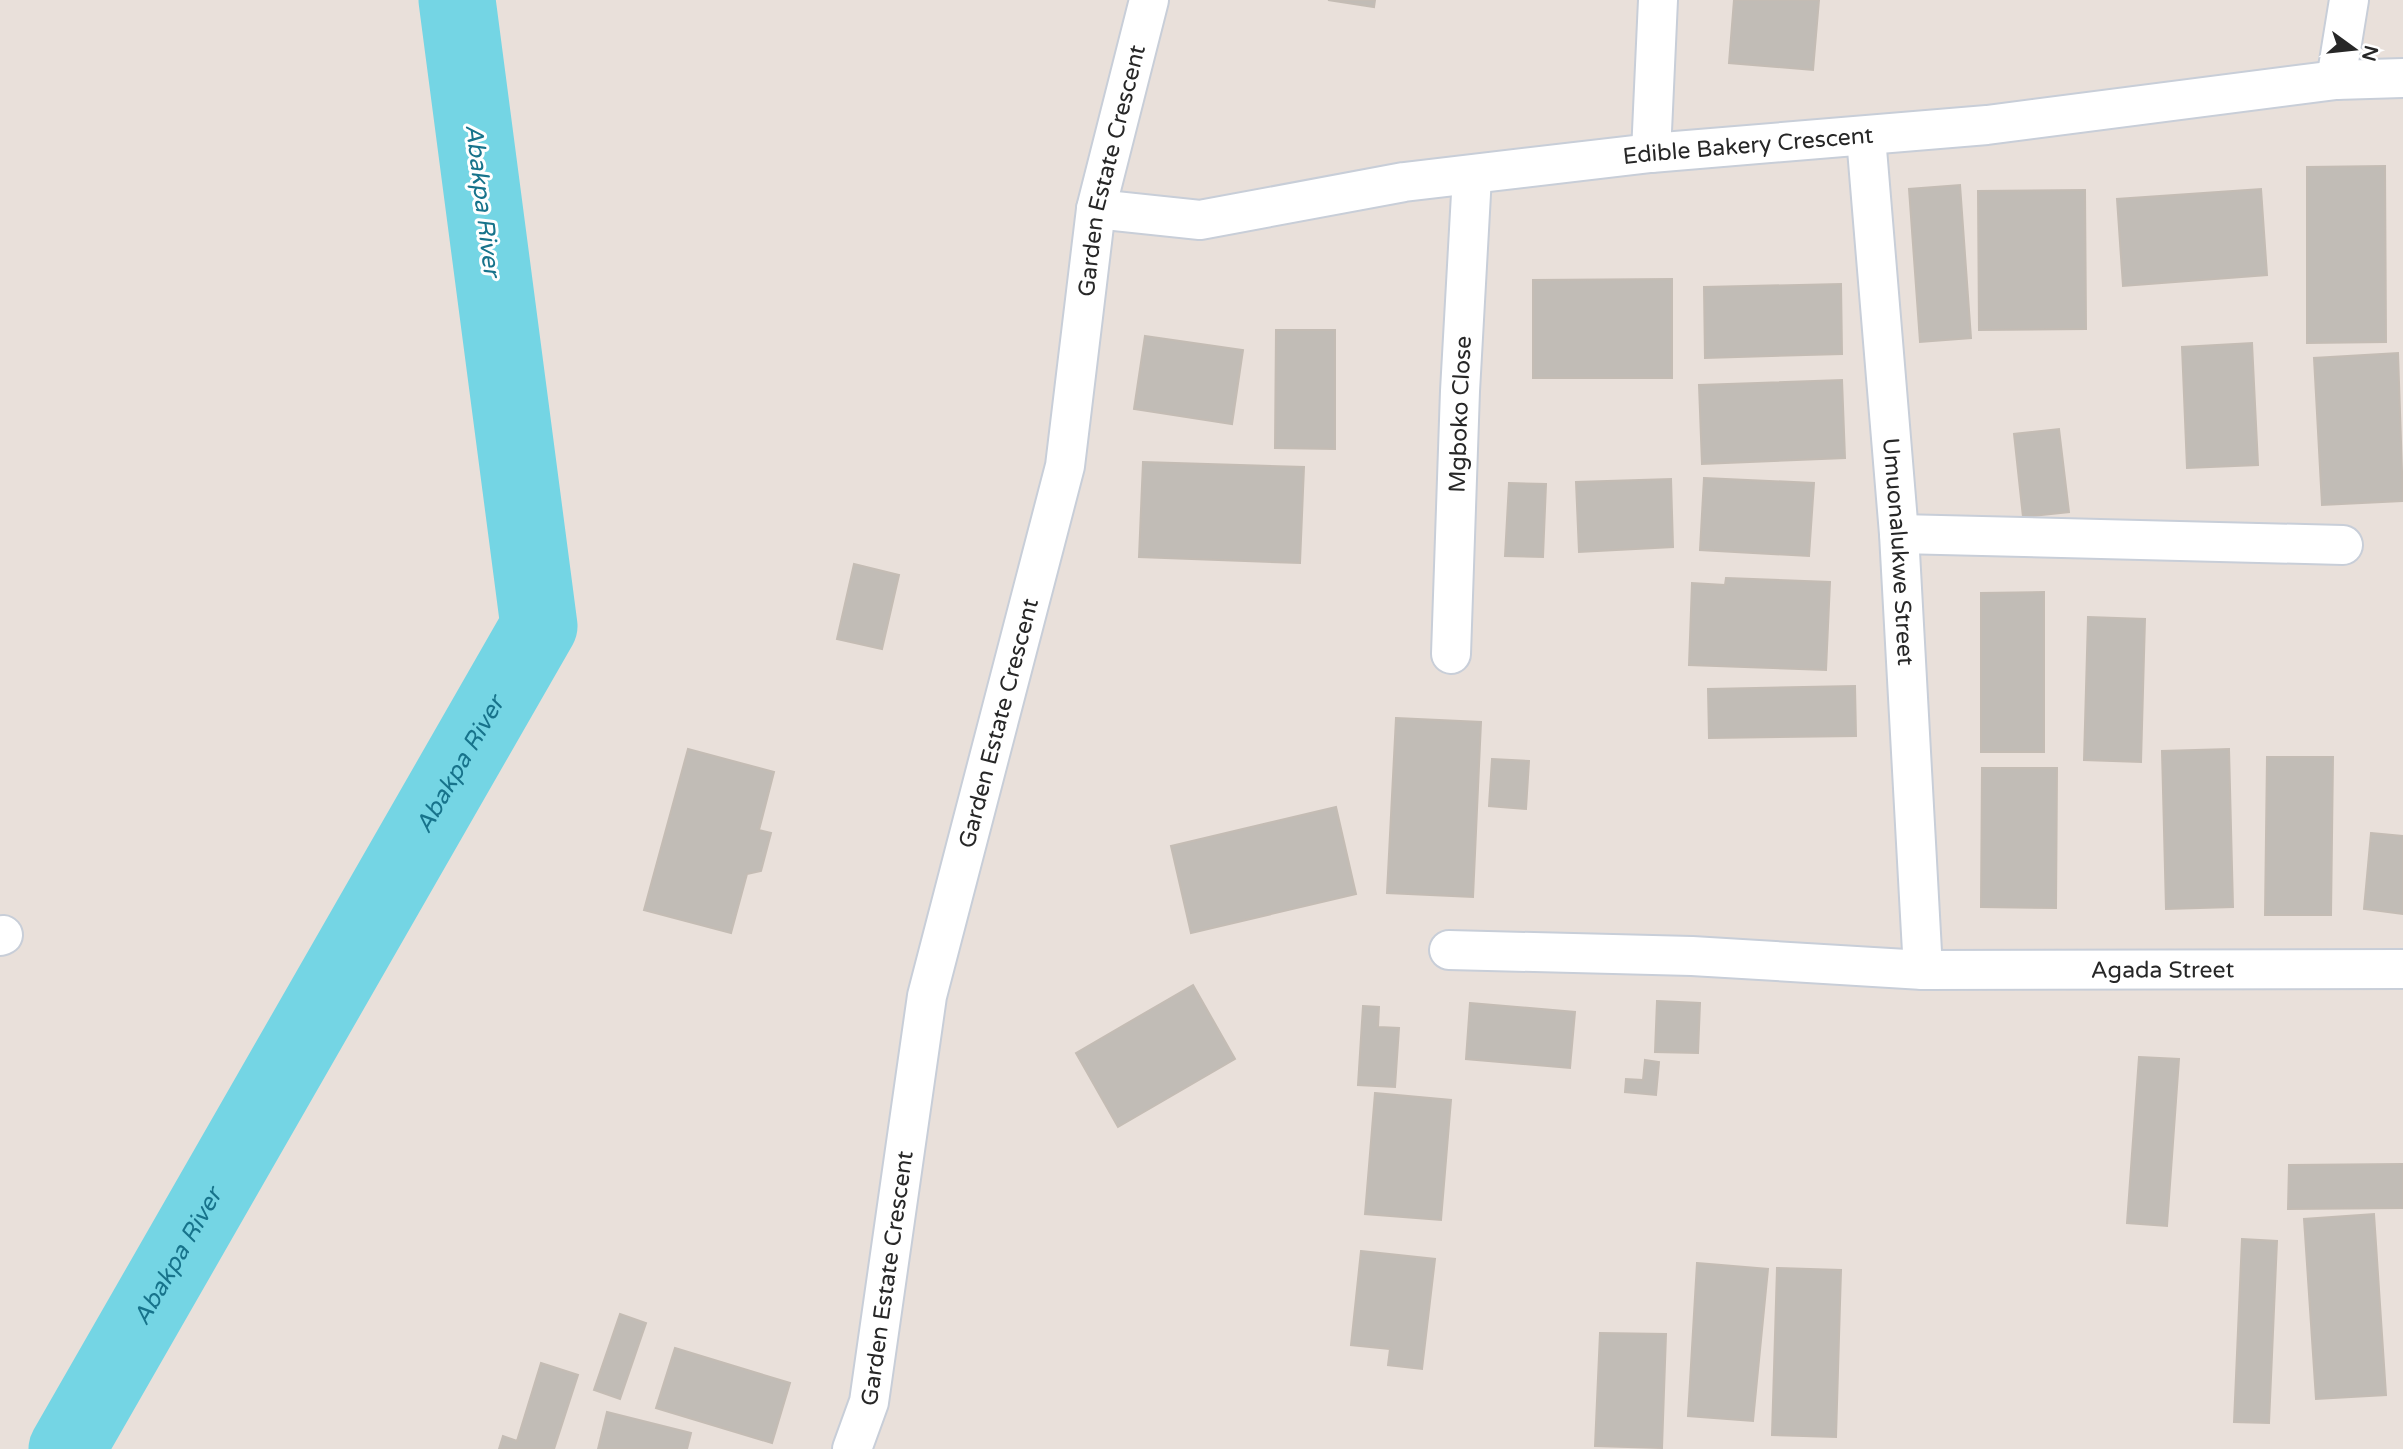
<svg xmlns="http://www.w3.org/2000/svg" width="2403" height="1449" font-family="'Varela Round',sans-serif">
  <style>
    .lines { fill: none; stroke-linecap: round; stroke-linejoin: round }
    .river { stroke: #74d5e4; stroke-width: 77 }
    .building { fill: #c1bcb6; stroke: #c4bcb4; stroke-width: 2 }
    .street-casing { stroke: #c8ced8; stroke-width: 42 }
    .street { stroke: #fff; stroke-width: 38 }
    .labels { text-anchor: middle; stroke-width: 6; stroke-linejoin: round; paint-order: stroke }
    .street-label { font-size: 23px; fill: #272727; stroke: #fff }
    .water-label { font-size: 24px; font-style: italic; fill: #17738b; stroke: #fff }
  </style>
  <rect width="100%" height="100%" fill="#e9e0da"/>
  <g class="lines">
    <path class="river" id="s1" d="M67,1449L539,626L457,0"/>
  </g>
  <path class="building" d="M1328,0H1375L1374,7Z
    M1734,0H1819L1813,70L1729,63Z
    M2385,166L2386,342L2307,343V167Z
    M1960,185L1971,338L1920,342L1909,189Z
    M2261,189L2267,275L2123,286L2117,199Z
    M2085,190L2086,329L1979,330L1978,191Z
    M1672,279V378H1533V280Z
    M1841,284L1842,354L1705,358L1704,287Z
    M1276,330H1335V449L1275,448Z
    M1145,336L1243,350L1232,424L1134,409Z
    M2252,343L2258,465L2187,468L2182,347Z
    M2398,353L2403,501L2322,505L2314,358Z
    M1842,380L1845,458L1702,464L1699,385Z
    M2059,429L2069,512L2023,517L2014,434Z
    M1143,462L1304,467L1300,563L1139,557Z
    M1704,478L1814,483L1809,556L1700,550Z
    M1671,479L1673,547L1579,552L1576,482Z
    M1509,483L1546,484L1543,557L1505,556Z
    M854,564L899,575L882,649L837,639Z
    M1726,578L1830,582L1826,670L1689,665L1692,583L1725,585Z
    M2044,592V752H1981V593Z
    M2088,617L2145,619L2141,762L2084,760Z
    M1855,686L1856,736L1709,738L1708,689Z
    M1396,718L1481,722L1473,897L1387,893Z
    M688,749L774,772L759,830L771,833L761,871L747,874L731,933L644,910Z
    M2229,749L2233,907L2166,909L2162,751Z
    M2267,757H2333L2331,915H2265Z
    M1492,759L1529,761L1526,809L1489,806Z
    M1982,768H2057L2056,908L1981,907Z
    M1336,807L1356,894L1191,933L1171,846Z
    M2371,833L2403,836V914L2364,909Z
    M1193,985L1235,1059L1118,1127L1076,1053Z
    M1657,1001L1700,1003L1698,1053L1655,1052Z
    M1470,1003L1575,1012L1570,1068L1466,1059Z
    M1363,1006L1379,1007L1378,1027L1399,1028L1395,1087L1358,1085Z
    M2139,1057L2179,1059L2167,1226L2127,1223Z
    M1645,1060L1659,1062L1656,1095L1625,1092L1626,1079L1643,1080Z
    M1375,1093L1451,1100L1441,1220L1365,1214Z
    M2403,1164V1208L2288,1209L2289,1165Z
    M2374,1214L2386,1395L2316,1399L2304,1219Z
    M2242,1239L2277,1241L2269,1423L2234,1422Z
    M1361,1251L1435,1259L1422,1369L1388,1365L1390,1349L1351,1345Z
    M1697,1263L1768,1269L1753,1421L1688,1416Z
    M1777,1268L1841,1270L1836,1437L1772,1435Z
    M620,1314L646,1323L620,1399L594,1390Z
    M1600,1333L1666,1334L1662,1448L1595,1446Z
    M675,1348L790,1383L772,1443L656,1408Z
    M541,1363L578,1375L554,1449H499L503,1436L517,1441Z
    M607,1412L691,1433L687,1449H598Z"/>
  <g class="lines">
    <g class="street-casing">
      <g id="street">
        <path d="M2336,80L2349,0"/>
        <path id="s2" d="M1866,137L1899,534L1923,970"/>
        <path d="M1651,153L1658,0"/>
        <path id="s3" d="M1096,209L1200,220L1404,182L1651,153L1987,125L2336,80L2403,78"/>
        <path d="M1899,534L2343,545"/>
        <path id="s4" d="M1451,654L1460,391L1472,176"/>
        <path d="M0,936L3,935"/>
        <path id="s5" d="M1449,950L1692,956L1923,970L2403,969"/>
        <path id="s6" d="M852,1449L869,1402L927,996L1065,466L1096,209L1149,0"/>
      </g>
    </g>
    <use href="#street" class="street"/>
  </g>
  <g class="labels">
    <g class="street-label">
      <text dy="8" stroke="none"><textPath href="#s3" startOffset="658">Edible Bakery Crescent</textPath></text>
      <text dy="8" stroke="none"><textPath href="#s6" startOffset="1307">Garden Estate Crescent</textPath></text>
      <text dy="8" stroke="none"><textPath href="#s4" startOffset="240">Mgboko Close</textPath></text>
      <text dy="8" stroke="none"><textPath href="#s2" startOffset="416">Umuonalukwe Street</textPath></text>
      <text dy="8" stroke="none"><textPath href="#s6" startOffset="742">Garden Estate Crescent</textPath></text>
      <text dy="8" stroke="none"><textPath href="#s5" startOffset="714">Agada Street</textPath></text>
      <text dy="8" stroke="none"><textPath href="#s6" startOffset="175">Garden Estate Crescent</textPath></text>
    </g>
    <g class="water-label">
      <text transform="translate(483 200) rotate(83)" y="8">Abakpa River</text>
      <text dy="8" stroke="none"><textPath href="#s1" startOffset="789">Abakpa River</textPath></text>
      <text dy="8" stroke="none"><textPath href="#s1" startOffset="222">Abakpa River</textPath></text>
    </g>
  </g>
  <g transform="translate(2354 49) rotate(105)" stroke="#ffffff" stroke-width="5" paint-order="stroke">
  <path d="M0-5L12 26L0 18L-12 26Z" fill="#272727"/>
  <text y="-10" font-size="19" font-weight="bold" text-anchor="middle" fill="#272727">N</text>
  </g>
</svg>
